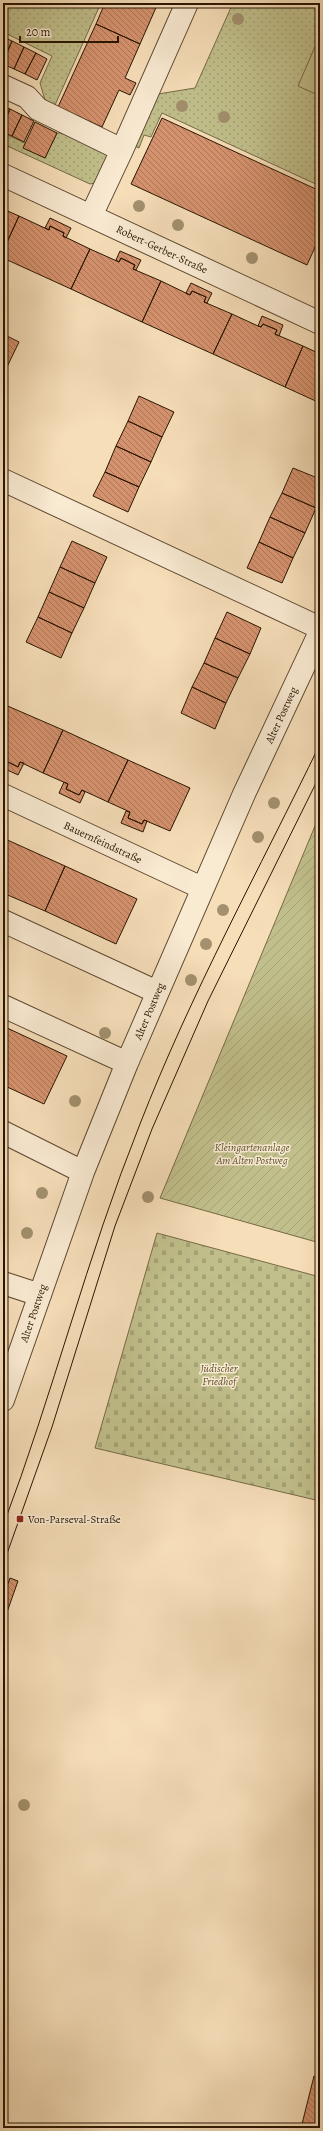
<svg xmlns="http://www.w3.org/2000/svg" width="323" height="2131" font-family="Alegreya,serif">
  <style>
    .grass { fill: url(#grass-dots); stroke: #756a46 }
    .cemetery { fill: url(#cemetery-stones); stroke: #756a46 }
    .park { fill: #c1c08c; stroke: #756a46 }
    .garden { fill: url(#garden-furrows); stroke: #756a46 }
    .building { fill: url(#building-back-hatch); stroke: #291500 }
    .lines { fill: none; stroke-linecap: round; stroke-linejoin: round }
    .minor-casing { stroke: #5c472e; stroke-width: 24 }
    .minor { stroke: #f9ead2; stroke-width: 22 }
    .tram { stroke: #291500; stroke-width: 1 }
    .tree { fill: #a2906e }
    .poi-dot { fill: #8f2418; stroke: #f9ead2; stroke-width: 1.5 }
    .labels { text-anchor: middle; stroke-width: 3; stroke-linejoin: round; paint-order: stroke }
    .street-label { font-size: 11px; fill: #291500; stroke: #f9ead2 }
    .park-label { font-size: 11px; font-style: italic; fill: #5e5131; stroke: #f9ead2 }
    .poi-label { font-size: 11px; fill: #291500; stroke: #f9ead2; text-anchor: start }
  </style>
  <defs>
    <pattern id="grass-dots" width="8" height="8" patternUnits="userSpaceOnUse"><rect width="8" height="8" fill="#c1c08c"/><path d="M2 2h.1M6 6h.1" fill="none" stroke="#a6a477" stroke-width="1.8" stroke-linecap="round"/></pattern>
    <pattern id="cemetery-stones" width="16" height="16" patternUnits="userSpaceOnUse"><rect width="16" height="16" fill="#c1c08c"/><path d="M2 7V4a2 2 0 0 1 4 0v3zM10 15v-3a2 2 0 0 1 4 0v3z" fill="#a6a477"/></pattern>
    <pattern id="garden-furrows" width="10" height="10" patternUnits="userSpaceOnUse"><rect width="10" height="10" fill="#c1c08c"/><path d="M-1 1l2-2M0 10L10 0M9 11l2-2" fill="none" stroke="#a6a477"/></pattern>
    <pattern id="building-back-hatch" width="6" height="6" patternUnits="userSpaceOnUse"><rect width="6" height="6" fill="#d5926e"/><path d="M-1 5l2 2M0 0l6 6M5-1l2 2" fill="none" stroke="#ad7658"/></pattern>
  </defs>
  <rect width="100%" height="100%" fill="#f6deb9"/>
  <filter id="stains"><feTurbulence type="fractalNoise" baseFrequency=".005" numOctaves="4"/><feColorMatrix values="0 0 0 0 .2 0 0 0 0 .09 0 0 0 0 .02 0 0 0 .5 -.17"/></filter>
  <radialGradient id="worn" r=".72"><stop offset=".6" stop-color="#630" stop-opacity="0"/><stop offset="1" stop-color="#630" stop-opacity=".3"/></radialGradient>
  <path class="grass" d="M3,3H101L55,105L45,100L40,83L52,56L3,32Z
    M233,3H320V186L162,113L151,137L144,135L139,148L134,146L158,94L195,88Z
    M3,133L25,143L45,158L57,133H63L106,153L108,156L95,183L90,184L3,144Z"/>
  <path class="cemetery" d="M157,1233L320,1277V1501L95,1448Z"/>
  <path class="park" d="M320,35V96L298,86Z"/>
  <path class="garden" d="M320,814V1243L160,1198Z"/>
  <path class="building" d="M105,3H158L140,44L96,24Z
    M96,24L140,44L125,78L136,83L130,95L119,90L102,127L58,107Z
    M3,37L12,41L3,60Z
    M12,41L24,47L14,69L3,64Z
    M24,47L36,53L25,74L14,69Z
    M36,53L47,59L37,80L25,74Z
    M3,106L10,109L3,125Z
    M10,109L22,115L12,136L3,132V125Z
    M22,115L34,121L24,142L12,136Z
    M162,118L320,191V236L307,265L131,184Z
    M35,122L57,133L45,158L23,148Z
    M3,209L19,216L3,251Z
    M19,216L49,230L50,226L64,233L63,236L90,249L71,289L3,258V251Z
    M50,218L71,228L66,238L63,236L64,233L50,226L49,230L45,228Z
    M90,249L119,262L121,258L135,265L133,269L161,281L142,322L71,289Z
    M120,251L141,260L136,270L133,269L135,265L121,258L119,262L116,260Z
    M161,281L190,295L192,291L206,297L204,302L232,314L213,354L142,322Z
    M191,283L212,293L207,303L204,302L206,297L192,291L190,295L186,293Z
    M232,314L258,326L261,327L263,324L277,330L275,334L303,346L285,387L213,354Z
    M262,316L283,325L279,336L275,334L277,330L263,324L261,327L258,326Z
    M3,334L19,342L7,367L3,365Z
    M303,346L320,354V403L285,387Z
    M139,396L174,412L162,437L128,421Z
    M128,421L162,437L151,462L116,446Z
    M116,446L151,462L139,487L105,472Z
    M293,468L320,479V500L316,508L282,493Z
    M105,472L139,487L128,512L93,496Z
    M282,493L316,508L305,533L270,517Z
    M270,517L305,533L293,558L259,542Z
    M72,541L107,557L95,583L60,567Z
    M259,542L293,558L282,583L247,568Z
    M60,567L95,583L84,608L49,592Z
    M49,592L84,608L72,633L38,617Z
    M227,612L261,628L250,654L215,638Z
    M38,617L72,633L61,658L26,642Z
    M215,638L250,654L238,678L204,663Z
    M204,663L238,678L226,703L192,687Z
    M192,687L226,703L215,729L181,713Z
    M3,704L63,730L43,773L20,762L18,767L4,760L6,756L3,755Z
    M63,730L128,760L108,802L82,790L79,795L66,789L68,784L43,773Z
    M3,755L6,756L4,760L18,767L20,762L24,763L18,775L3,768Z
    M128,760L190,788L170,831L144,820L142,824L128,818L130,812L108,802Z
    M64,782L68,784L66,789L79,795L82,790L85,792L80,803L59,793Z
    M126,811L130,812L128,818L142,824L144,820L147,821L143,832L121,823Z
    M3,838L65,866L45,911L3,893Z
    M65,866L137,899L116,944L45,911Z
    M5,1027L67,1056L44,1104L3,1085V1032Z
    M10,1578L18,1581L6,1615L3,1614V1597Z
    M314,2076L320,2077V2128H301Z"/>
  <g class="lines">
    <g class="minor-casing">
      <path id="minor" d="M3,86L27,97L38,109L122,150
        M3,175L320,323
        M91,216L122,150L187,3
        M3,480L320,628
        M3,795L202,888
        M3,921L157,992
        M3,1006L127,1063
        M3,1132L83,1172
        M3,1283L40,1295
        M3,1400L83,1172L127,1063L244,794L320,632"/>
    </g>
    <use href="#minor" class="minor"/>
    <path class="tram" d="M3,1526C53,1394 87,1256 140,1124C191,993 259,870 320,744
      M3,1565L52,1427L115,1226L152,1129L208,1001L320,775"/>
  </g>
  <g class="tree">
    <circle cx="238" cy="19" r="6"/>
    <circle cx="182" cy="106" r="6"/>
    <circle cx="224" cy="117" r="6"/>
    <circle cx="139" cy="206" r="6"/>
    <circle cx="178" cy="225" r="6"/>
    <circle cx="252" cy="258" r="6"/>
    <circle cx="274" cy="803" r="6"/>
    <circle cx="258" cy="837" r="6"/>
    <circle cx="223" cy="910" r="6"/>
    <circle cx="206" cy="944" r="6"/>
    <circle cx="191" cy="980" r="6"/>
    <circle cx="105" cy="1033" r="6"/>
    <circle cx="75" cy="1101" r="6"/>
    <circle cx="42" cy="1193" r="6"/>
    <circle cx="148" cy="1197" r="6"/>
    <circle cx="27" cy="1233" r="6"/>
    <circle cx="24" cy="1805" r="6"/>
  </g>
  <rect class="poi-dot" x="16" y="1515" width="8" height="8" rx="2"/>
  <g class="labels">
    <g class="street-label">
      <text transform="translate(162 249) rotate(25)" y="4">Robert-Gerber-Straße</text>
      <text transform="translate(281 715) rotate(-65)" y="4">Alter Postweg</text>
      <text transform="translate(103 842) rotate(25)" y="4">Bauernfeindstraße</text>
      <text transform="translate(149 1011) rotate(-67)" y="4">Alter Postweg</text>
      <text transform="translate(33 1313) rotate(-71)" y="4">Alter Postweg</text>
    </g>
    <g class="park-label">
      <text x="252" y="1151">Kleingartenanlage<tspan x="252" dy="13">Am Alten Postweg</tspan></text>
      <text x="219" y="1372">Jüdischer<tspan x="219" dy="13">Friedhof</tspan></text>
    </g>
    <g class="poi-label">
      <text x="28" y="1523">Von-Parseval-Straße</text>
    </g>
  </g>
  <rect width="323" height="2131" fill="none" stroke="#f6deb9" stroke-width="16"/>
  <rect x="4" y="4" width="315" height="2123" fill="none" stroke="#291500" stroke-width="2"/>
  <rect x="8" y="8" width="307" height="2115" fill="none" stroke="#291500"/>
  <path d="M20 36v6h98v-6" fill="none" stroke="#291500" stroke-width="2"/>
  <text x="26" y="36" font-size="12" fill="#291500" stroke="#f9ead2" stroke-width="3" paint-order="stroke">20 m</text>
  <rect width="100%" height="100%" filter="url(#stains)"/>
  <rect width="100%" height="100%" fill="url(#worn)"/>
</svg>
